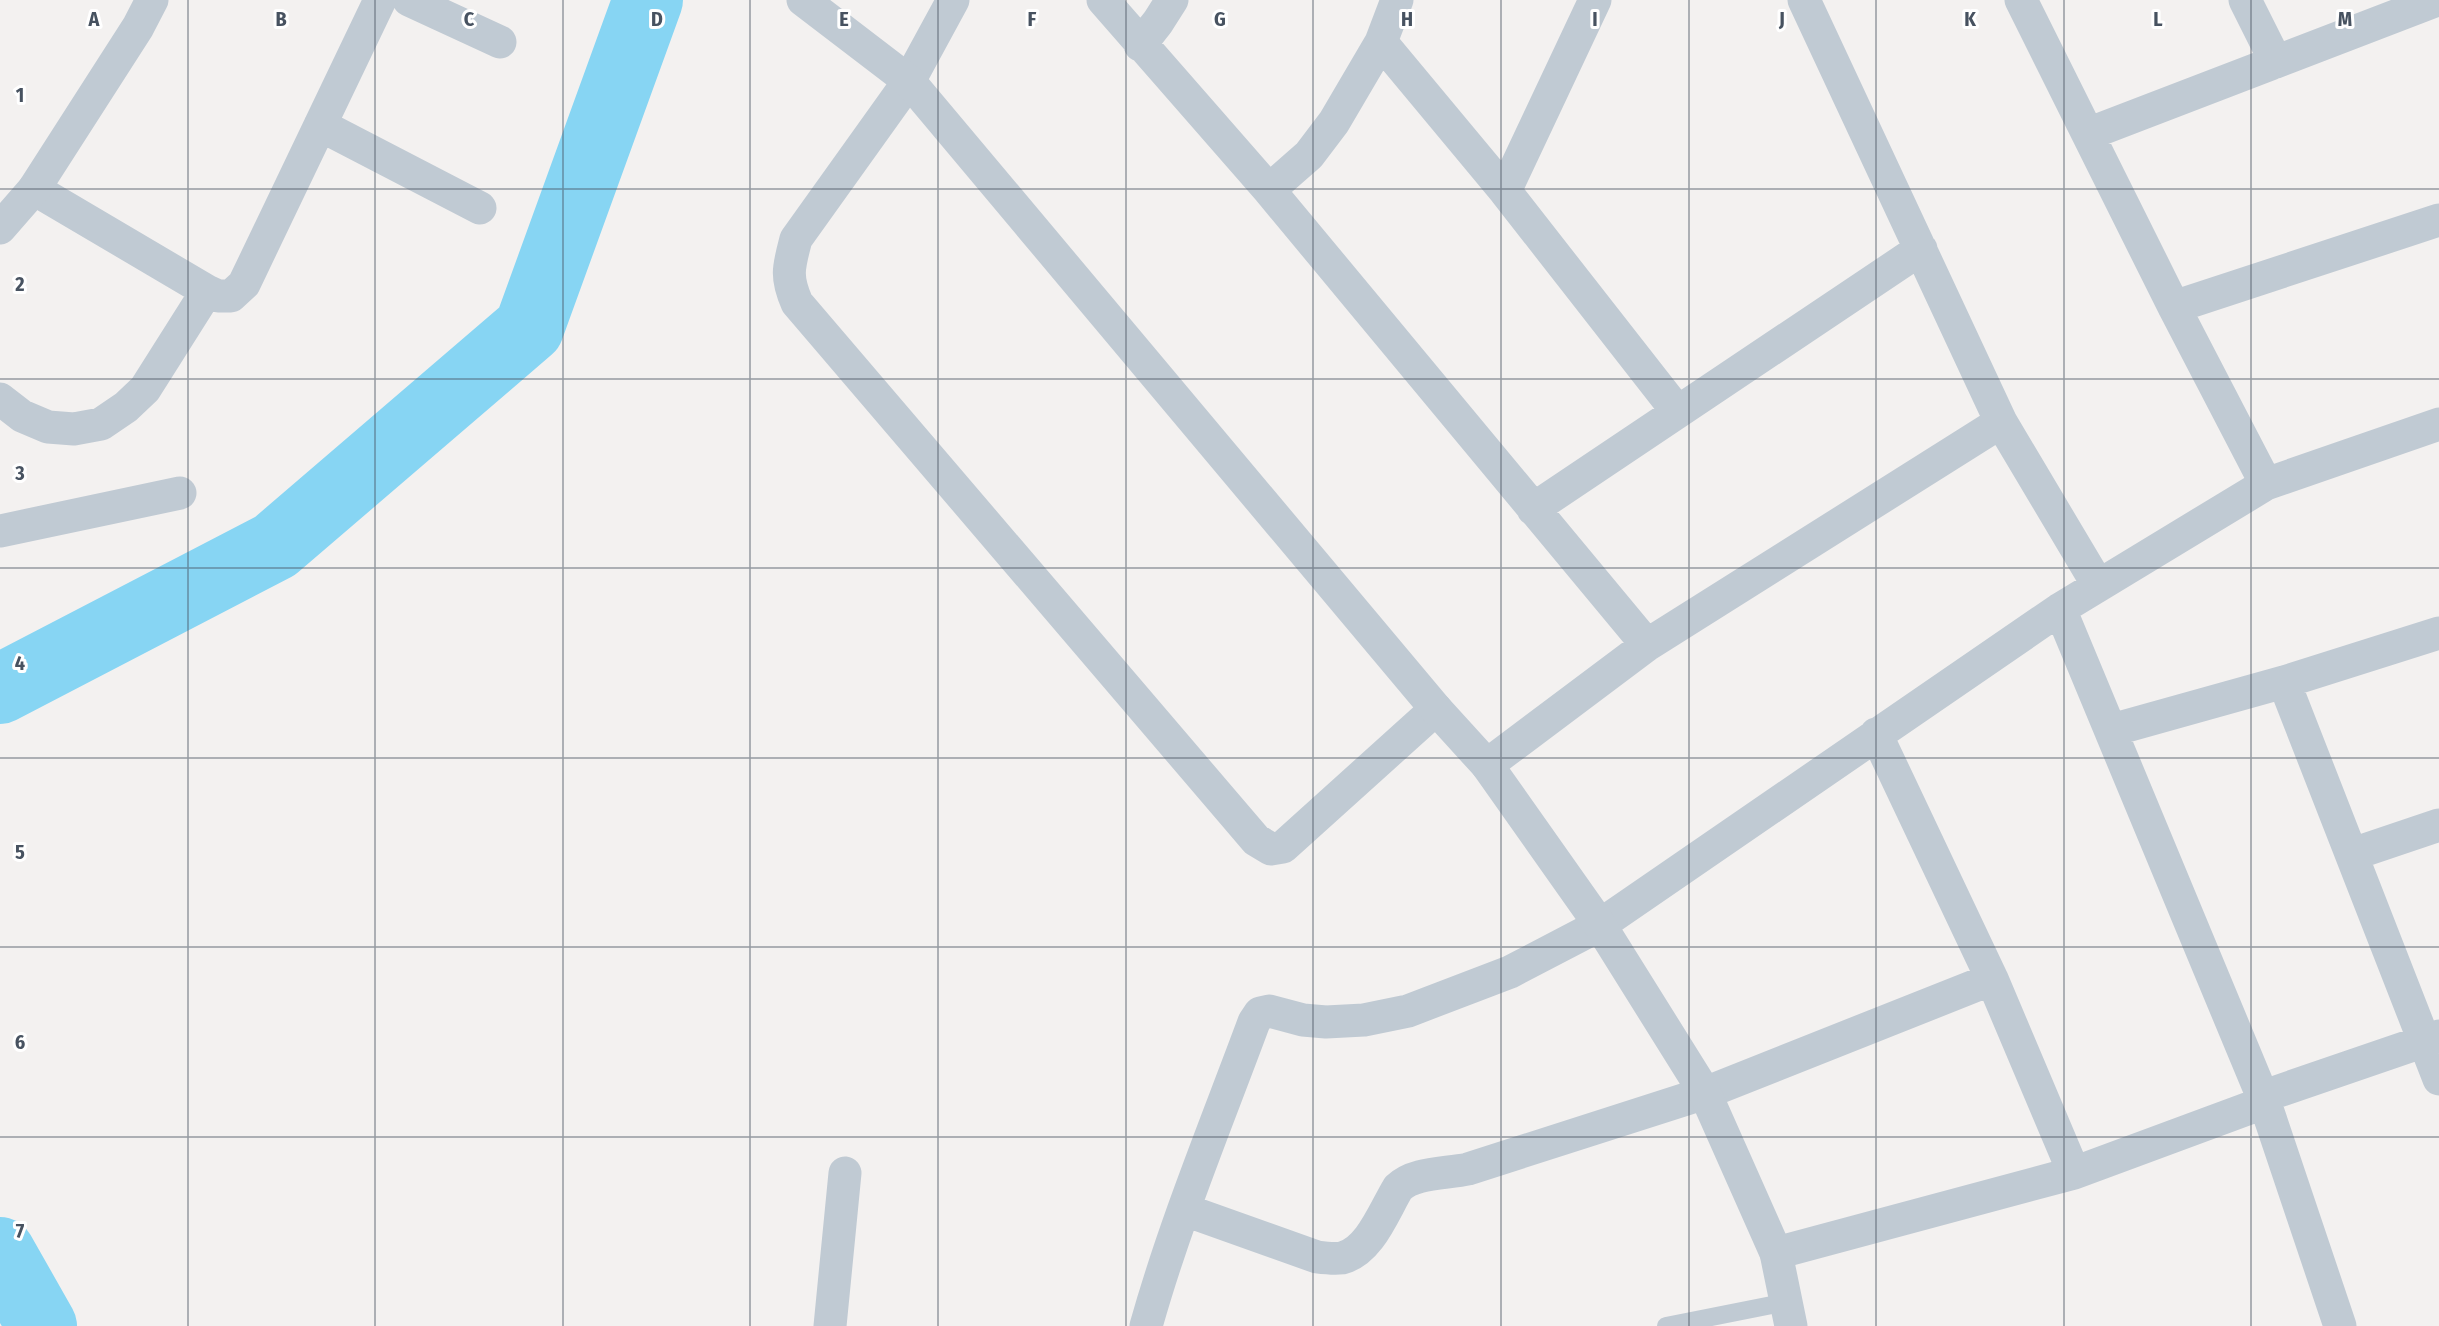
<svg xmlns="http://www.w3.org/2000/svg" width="2439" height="1326" font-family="'Fira Sans Condensed',sans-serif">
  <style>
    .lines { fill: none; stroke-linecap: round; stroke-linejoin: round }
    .river { stroke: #87d5f3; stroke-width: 70 }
    .service { stroke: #c0cad3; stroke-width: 18 }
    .minor { stroke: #c0cad3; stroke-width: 33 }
    .tertiary { stroke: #c0cad3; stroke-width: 33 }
    .grid { fill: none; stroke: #475260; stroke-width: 1.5; stroke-opacity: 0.55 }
    .grid-label { font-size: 20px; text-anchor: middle; font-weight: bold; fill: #475260; stroke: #fff; stroke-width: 6; stroke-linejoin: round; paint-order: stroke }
  </style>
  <rect width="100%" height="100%" fill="#f3f1f0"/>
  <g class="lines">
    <path class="river" d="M0,689L275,546L529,328L648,0
      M0,1252L42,1326"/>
    <path class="service" d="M1666,1326L1787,1302"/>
    <path class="minor" d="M409,0L500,42
      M953,0L909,81L796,239C789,266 785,276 797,303L1256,840L1271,849L1283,847L1436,709
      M1103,0L1269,190L1647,645
      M1804,0L2001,422L2098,585
      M2021,0L2174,307L2266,484
      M2245,0L2276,62
      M1381,42L1397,0
      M1140,45L1158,22L1172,0
      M320,125L480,208
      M2088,134L2437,0
      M34,189L207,291L218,296H231L244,284L380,0
      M1269,190L1309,155L1334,122L1381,42L1505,191L1677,411
      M1505,191L1595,0
      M2174,307L2439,220
      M0,399L22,416L48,427L74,429L101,424L126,407L145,389L207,291
      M1533,509L1921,249
      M0,531L180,493
      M2060,609L2264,1100L2273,1093L2439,1036
      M2284,682L2439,1079
      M2112,730L2284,682L2439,633
      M1876,734L1992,979L2074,1173
      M1487,765L1647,645L2001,422
      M2353,854L2439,825
      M1185,1210L1317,1257C1325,1258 1334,1259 1342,1258C1370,1251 1384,1211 1398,1188C1414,1172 1446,1174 1468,1169L1705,1093L1992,979
      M1776,1253L2074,1173L2255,1106L2264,1100L2340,1326
      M830,1326L845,1173
      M1146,1326C1175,1223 1217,1122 1254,1022L1260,1013L1269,1011L1303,1020L1326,1022L1364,1020L1408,1011L1510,972L1600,925L2060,609L2266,484L2439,424"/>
    <path class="tertiary" d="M803,0L909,81L1436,709L1487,765L1600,925L1705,1093L1776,1253L1791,1326
      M0,228L34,189L138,27L152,0"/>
  </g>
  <path class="grid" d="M188,0V1326M375,0V1326M563,0V1326M750,0V1326M938,0V1326M1126,0V1326M1313,0V1326M1501,0V1326M1689,0V1326M1876,0V1326M2064,0V1326M2251,0V1326M0,189H2439M0,379H2439M0,568H2439M0,758H2439M0,947H2439M0,1137H2439"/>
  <g class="grid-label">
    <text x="94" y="26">A</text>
    <text x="281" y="26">B</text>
    <text x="469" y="26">C</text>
    <text x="657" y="26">D</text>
    <text x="844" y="26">E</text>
    <text x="1032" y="26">F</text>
    <text x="1220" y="26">G</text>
    <text x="1407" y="26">H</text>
    <text x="1595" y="26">I</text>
    <text x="1782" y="26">J</text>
    <text x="1970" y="26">K</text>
    <text x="2158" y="26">L</text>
    <text x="2345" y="26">M</text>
    <text x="20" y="102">1</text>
    <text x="20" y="291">2</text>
    <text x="20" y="480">3</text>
    <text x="20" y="670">4</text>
    <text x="20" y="859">5</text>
    <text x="20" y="1049">6</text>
    <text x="20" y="1238">7</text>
  </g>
</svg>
